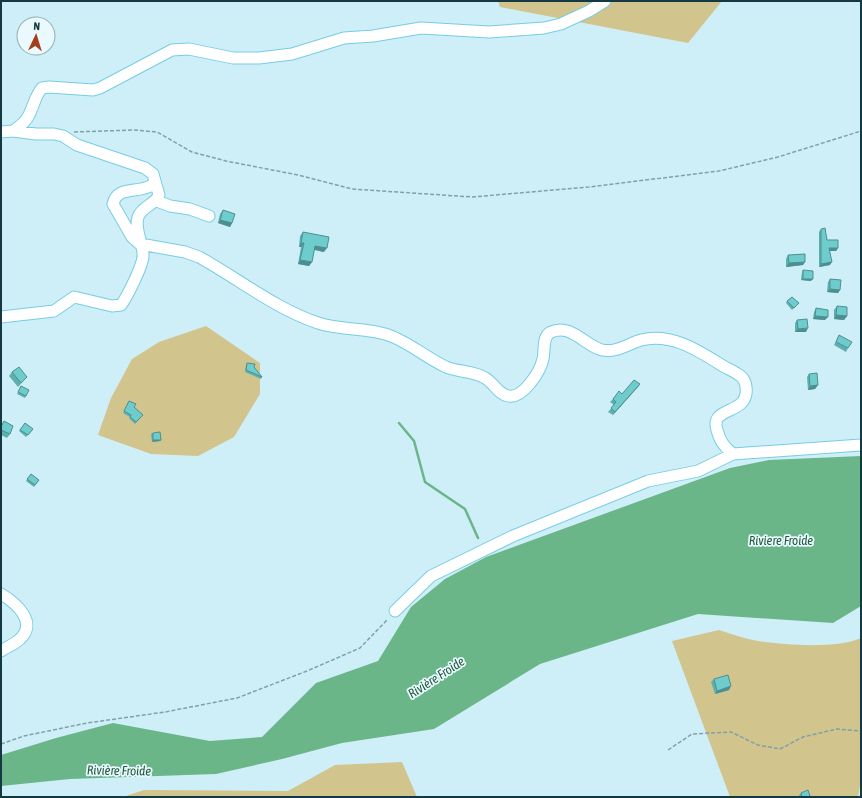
<svg xmlns="http://www.w3.org/2000/svg" width="862" height="798" font-family="'Asap Condensed',sans-serif">
  <style>
    .green { fill: #d1c48d }
    .water { fill: #6ab688 }
    .lines { fill: none; stroke-linecap: round; stroke-linejoin: round }
    .stream { stroke: #6ab688; stroke-width: 2.5 }
    .minor-casing { stroke: #76cde3; stroke-width: 13 }
    .path { stroke: #7fa1aa; stroke-width: 1.5; stroke-dasharray: 4 2; stroke-linecap: butt }
    .minor { stroke: #fff; stroke-width: 11 }
    .wall { fill: #5fafb0 }
    .shaded-wall { fill: #4d8f90 }
    .building { fill: #6ecccd; stroke: #4d8f90 }
    .labels { text-anchor: middle; stroke-width: 3.5; stroke-linejoin: round; paint-order: stroke }
    .water-label { font-size: 13px; font-style: italic; fill: #225a3b; stroke: #e9f9fd }
  </style>
  <rect width="100%" height="100%" fill="#cfeff8"/>
  <path class="green" d="M498,1H722L688,43L500,7Z
    M206,326L260,363V394L234,437L198,456L151,454L98,435L111,398L132,359L159,342Z
    M719,630C732,634 745,639 758,641C783,645 839,649 861,638V780L858,797H730L672,641Z
    M402,762L417,797H123L144,790L288,791L335,765Z"/>
  <path class="water" d="M861,456V606L833,623L698,614L540,664L434,729L342,743L282,759L216,774L70,779L1,786V755L56,738L113,723L210,741L262,737L316,683L378,661L411,607L445,579L486,557L730,468L769,460Z"/>
  <g class="lines">
    <path class="stream" d="M399,423L414,441L425,482L465,509L478,538"/>
    <g class="minor-casing">
      <path id="minor" d="M13,131C19,127 26,122 29,115C34,105 35,96 42,88L49,87L93,90L100,88L172,50L189,49L233,58H259L292,54L344,38L373,36L421,28L489,32L544,28L561,24L589,11L605,1
        M1,132L13,131L36,134H54L63,136L77,145L145,168L153,174L155,181L152,185C139,194 117,185 113,204L132,237L140,244L185,252L199,257C239,279 274,308 318,323C342,331 368,327 391,336C411,344 427,358 446,367C458,372 474,371 485,378C494,383 498,394 508,396C523,399 540,372 543,359C545,350 542,336 551,332C571,323 585,346 602,350C616,353 628,344 641,340C671,332 699,351 723,366C728,369 734,371 739,375C743,377 746,383 746,387C750,416 709,405 717,430C720,441 724,447 733,454
        M157,201L170,206L190,209L209,216
        M1,317L54,311L74,297L112,306L121,305C127,297 142,267 143,257C144,244 134,231 138,217C142,206 155,205 159,195L155,181
        M1,594C16,603 38,622 20,639C15,644 7,647 1,651
        M395,611L431,576L513,536L648,481L698,471L733,454L861,445"/>
    </g>
    <path class="path" d="M74,132L134,130L157,132L192,152L226,161L298,175L352,189L472,197L589,187L719,171L778,157L861,131
      M1,744L24,736L87,723L165,712L237,698L307,671L360,648L388,619
      M668,750L692,734L731,732L758,745L780,749L803,737L837,729L861,731"/>
    <use href="#minor" class="minor"/>
  </g>
  <path class="wall" d="M223,210L232,223L230,227L218,223L220,214Z
    M821,229L827,240L838,248L836,251H829L830,265L819,267V232Z
    M303,232L324,252L314,250L312,262L309,266L298,264L301,247H299L300,236Z
    M788,255L805,262L803,265L786,267V259Z
    M803,270L811,281L801,280L802,272Z
    M830,279L840,290L838,293L827,292L828,282Z
    M787,301L797,305L792,310L786,303Z
    M837,306L847,316L844,320L834,319V310Z
    M816,308L825,320L813,319L814,312Z
    M797,320L806,332H795V323Z
    M839,335L848,348L846,352L834,345Z
    M247,363L254,367L262,377L261,379L245,372L246,365Z
    M12,372L27,377L18,387L9,376Z
    M809,374L818,385L815,389L808,390L807,377Z
    M640,384L613,415L608,412L614,405L610,402L613,399Z
    M21,386L26,396L25,398L17,394Z
    M129,401L134,407L143,415L135,424L129,418L130,417L123,413Z
    M4,421L10,434L7,438L1,435V425Z
    M25,423L33,429L26,437L19,431Z
    M153,433L161,440L160,441L152,442L151,434Z
    M31,474L39,480L34,487L26,481Z
    M714,679L729,690L715,694L711,682Z
    M801,793L810,796V797H800L799,795Z"/>
  <path class="shaded-wall" d="M220,220L232,223L230,227L218,223Z
    M301,243H304L301,247H299Z
    M315,246L327,248L324,252L312,249Z
    M829,248H838L836,251H827Z
    M300,260L312,262L309,266L298,264Z
    M805,262L803,265L786,267L789,263Z
    M832,262L830,265L819,267L821,264Z
    M803,279H813L811,281L801,280Z
    M830,289L840,290L838,293L827,292Z
    M836,315L847,316L844,320L834,319Z
    M815,316L828,317L825,320L813,319Z
    M808,328L806,332H795L798,329Z
    M640,384L638,387L613,415L615,412Z
    M818,385L815,389L808,390L810,386Z
    M153,440H161L160,441L152,442Z
    M731,686L729,690L715,694L717,691Z"/>
  <path class="building" d="M223,210L235,214L232,223L220,220Z
    M825,228L827,240H838V248H829L832,262L821,264V229Z
    M303,232L329,237L327,248L315,246L312,262L300,260L304,243H301Z
    M805,254V262L789,263L788,255Z
    M803,270L813,271V279H803Z
    M830,279L841,280L840,290L830,289Z
    M792,297L799,303L794,308L787,301Z
    M837,306L847,307V316L836,315Z
    M816,308L828,310V317L815,316Z
    M807,319L808,328L798,329L797,320Z
    M839,335L852,342L848,348L836,342Z
    M247,363L255,364L254,367L262,377L246,370Z
    M19,367L27,377L21,383L12,372Z
    M817,373L818,385L810,386L809,374Z
    M634,380L640,384L615,412L611,408L616,402L613,399L619,391L622,394Z
    M21,386L29,390L26,396L18,392Z
    M129,401L136,404L134,407L143,415L136,422L130,417L131,415L124,411Z
    M4,421L13,426L10,434L1,430V427Z
    M25,423L33,429L28,435L20,430Z
    M160,432L161,440H153V433Z
    M31,474L39,480L35,485L27,479Z
    M728,675L731,686L717,691L714,679Z
    M808,790L810,796L808,797H802L801,793Z"/>
  <g class="labels">
    <g class="water-label">
      <text x="781" y="545">Riviere Froide</text>
      <text transform="translate(436 677) rotate(-33)" y="5">Rivière Froide</text>
      <text transform="translate(119 770) rotate(1)" y="5">Rivière Froide</text>
    </g>
  </g>
  <rect width="862" height="798" fill="none" stroke="#143942" stroke-width="4"/>
  <g transform="translate(36 36) rotate(4)"><circle r="19" fill="#e9f9fd" stroke="#94acb2"/>
  <path d="M0-3L7 15L0 10L-7 15Z" fill="#a53d1f"/>
  <text y="-6" font-size="11" font-weight="bold" text-anchor="middle" fill="#143942">N</text>
  </g>
</svg>
